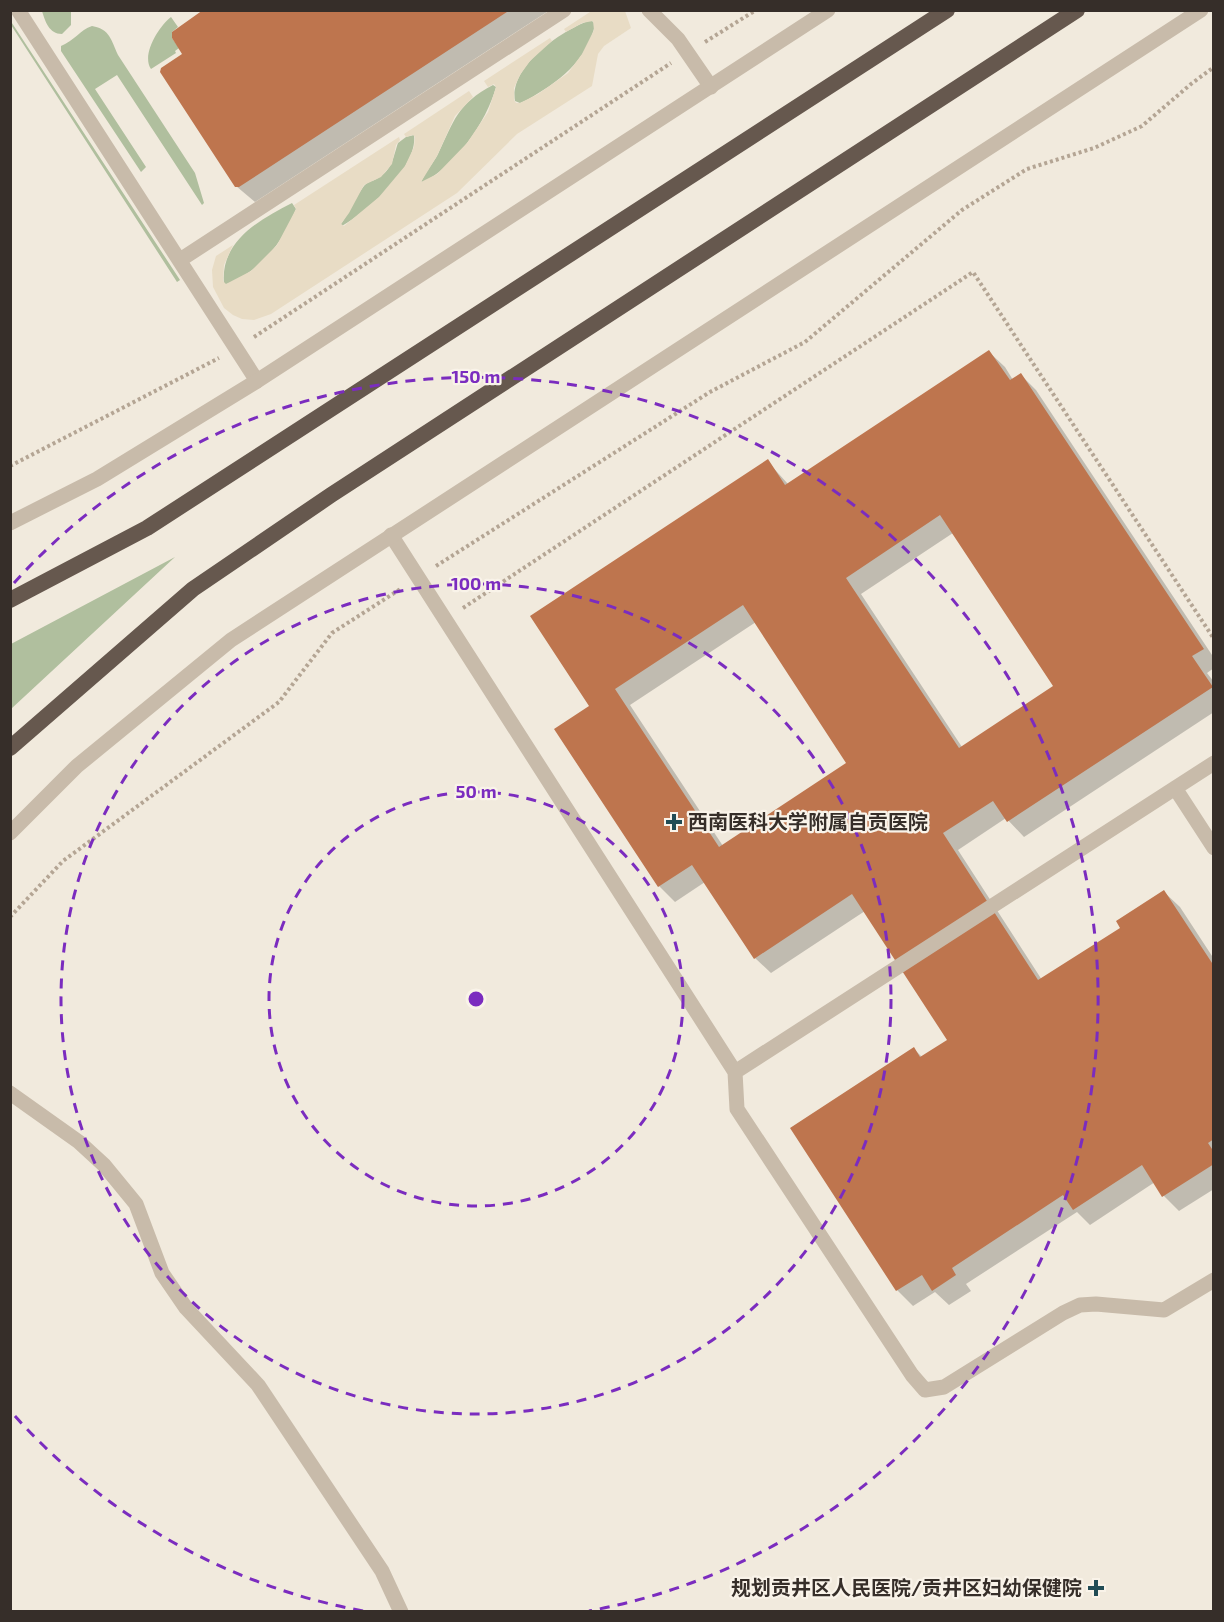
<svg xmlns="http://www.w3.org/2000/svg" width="1224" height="1622" font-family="'Exo 2','Noto Sans SC',sans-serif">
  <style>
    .green { fill: #b0bf9e }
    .plaza { fill: #e8dcc5 }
    .shadow { fill: #0003; fill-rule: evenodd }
    .building { fill: #be754e; fill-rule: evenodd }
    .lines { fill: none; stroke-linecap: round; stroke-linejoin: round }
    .path { stroke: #b4a594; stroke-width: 4; stroke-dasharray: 3 3; stroke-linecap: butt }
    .service { stroke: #c8bbaa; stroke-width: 15 }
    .tertiary { stroke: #c8bbaa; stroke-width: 15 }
    .trunk { stroke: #66584e; stroke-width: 16 }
    .ring { fill: none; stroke: #7b2cbf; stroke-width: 3; stroke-dasharray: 10 8 }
    .poi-dot { fill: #214c55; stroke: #f9f3e9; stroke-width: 2 }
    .labels { text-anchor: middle; stroke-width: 4.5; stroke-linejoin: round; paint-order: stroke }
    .poi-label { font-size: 20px; font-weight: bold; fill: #362e29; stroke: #f9f3e9; text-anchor: start }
    .centre { fill: #7b2cbf; stroke: #f9f3e9; stroke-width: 3 }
    .ring-label { font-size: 18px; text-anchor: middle; font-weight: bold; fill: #7b2cbf; stroke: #f9f3e9; stroke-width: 4.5; stroke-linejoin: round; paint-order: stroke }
  </style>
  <rect width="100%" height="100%" fill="#f1eadd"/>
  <path class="green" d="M42,11H71V25L62,34C49,34 45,21 42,11Z
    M171,17L178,27L172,32V38L179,48L175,51L176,53L151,69C141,55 159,26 171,17Z
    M10,20L180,280L177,282L11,25Z
    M591,20L595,24C588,61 557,83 527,100L520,103L515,101C509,66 562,30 591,20Z
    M92,26C110,29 111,40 118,55L195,173L204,203L202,205L117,75L95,89L146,167L141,172L61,51V46C74,41 80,30 92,26Z
    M493,85L496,87C487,121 454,169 421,183C424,173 433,164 438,154C454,121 457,104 493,85Z
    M414,135C418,168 368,211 342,226L341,224C348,215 359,190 366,184C369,181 374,181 378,178C393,169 393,157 398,143L406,137Z
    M292,203L296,209C285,236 270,259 245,275C238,279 231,285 224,284C220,241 259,220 292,203Z
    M175,557L11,709V644Z"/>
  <path class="plaza" d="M593,10L625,11L631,28L604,46L598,54L592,86L517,134L457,193L271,314L254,320L242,319L233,315L224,308L213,287L212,270L216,256L233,245L224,265L223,281L226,284L251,271L277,245L296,209L294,205L399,137L400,140L396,145L392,164L381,177L364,185L349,213L341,224L344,226L379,197L405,166L414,147L415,137L413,135L406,137L404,134L469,91L473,97L455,116L437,156L421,182L437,174L467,143L488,112L496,87L494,84L488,87L484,81L550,38L552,41L530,61L520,75L514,88V100L516,103H520L538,94L568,73L582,54L594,30L593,21L582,23L566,32L564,29Z"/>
  <path class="shadow" d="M206,10H550L255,202L236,186L185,55Z
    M989,352L1005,367L1013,380L1021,375L1036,390L1214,658V668L1207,673L1214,682V712L1024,837L1006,818L958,850L1042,980L1122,928L1164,892L1180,907L1214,959V1189L1179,1211L1164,1196L1155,1182L1090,1225L1077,1212L966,1284L971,1291L949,1305L935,1292L913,1306L897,1290L914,1049L922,1057L949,1040L865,911L771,973L755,958L705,882L675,902L659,886L591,707L767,461L788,484ZM953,533L1055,686L962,747L861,594ZM756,622L849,763L723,846L630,705Z"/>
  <path class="building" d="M203,10H510L239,187H235L160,72L161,68L182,54L172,38V32Z
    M989,350L1010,380L1021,373L1204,649L1192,656L1213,687L1007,822L993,801L943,833L1038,980L1120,928L1116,921L1164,890L1214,966V1139L1208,1143L1214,1152V1164L1162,1197L1142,1165L1073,1210L1063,1195L952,1268L956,1275L932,1291L922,1275L896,1291L790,1128L914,1047L920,1057L947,1040L852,894L754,959L692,865L658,887L554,729L589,706L530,616L768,459L785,485ZM940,515L1053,686L959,748L846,578ZM743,605L846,763L719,847L615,689Z"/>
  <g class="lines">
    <path class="path" d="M705,42L756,10
      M254,337L671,63
      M10,466L219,358
      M436,566L710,392L805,342L962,210L1027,169L1094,148L1142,126L1191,84L1214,67
      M463,608L973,272L1214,639
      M10,917L63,861L279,702L332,633L402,588"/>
    <path class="service" d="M18,10L257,381
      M649,10L678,39L711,87
      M180,260L564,10
      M391,535L735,1072L737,1109L912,1375L925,1390L944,1387L1063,1313L1080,1305L1096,1304L1164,1310L1214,1280
      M1175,788L1214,848
      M735,1072L1214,763
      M10,1093L79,1142L104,1165L136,1204L162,1273L186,1308L258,1385L382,1571L401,1612"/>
    <path class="tertiary" d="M10,523L97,479L257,381L828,10
      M10,833L77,766L231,640L1201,10"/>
    <path class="trunk" d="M10,600L147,528L947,10
      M10,748L193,589L331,495L1077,10"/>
  </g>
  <g class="ring">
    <circle cx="476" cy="999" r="207"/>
    <circle cx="476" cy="999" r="415"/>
    <path d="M363 1611A622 622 0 0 1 14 1415M14 583A622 622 0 1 1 589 1611"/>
  </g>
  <g class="poi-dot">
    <path d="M671 813h6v6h6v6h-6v6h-6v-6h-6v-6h6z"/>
    <path d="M1093 1579h6v6h6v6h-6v6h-6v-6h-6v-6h6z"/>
  </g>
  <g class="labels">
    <g class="poi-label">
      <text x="688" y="829">西南医科大学附属自贡医院</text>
      <text x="1082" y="1595" text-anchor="end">规划贡井区人民医院/贡井区妇幼保健院</text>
    </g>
  </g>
  <circle cx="476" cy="999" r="9" class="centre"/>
  <g class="ring-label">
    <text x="476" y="383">150 m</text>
    <text x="476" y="590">100 m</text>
    <text x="476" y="798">50 m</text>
  </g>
  <rect width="1224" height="1622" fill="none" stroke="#362e29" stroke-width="24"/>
</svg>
